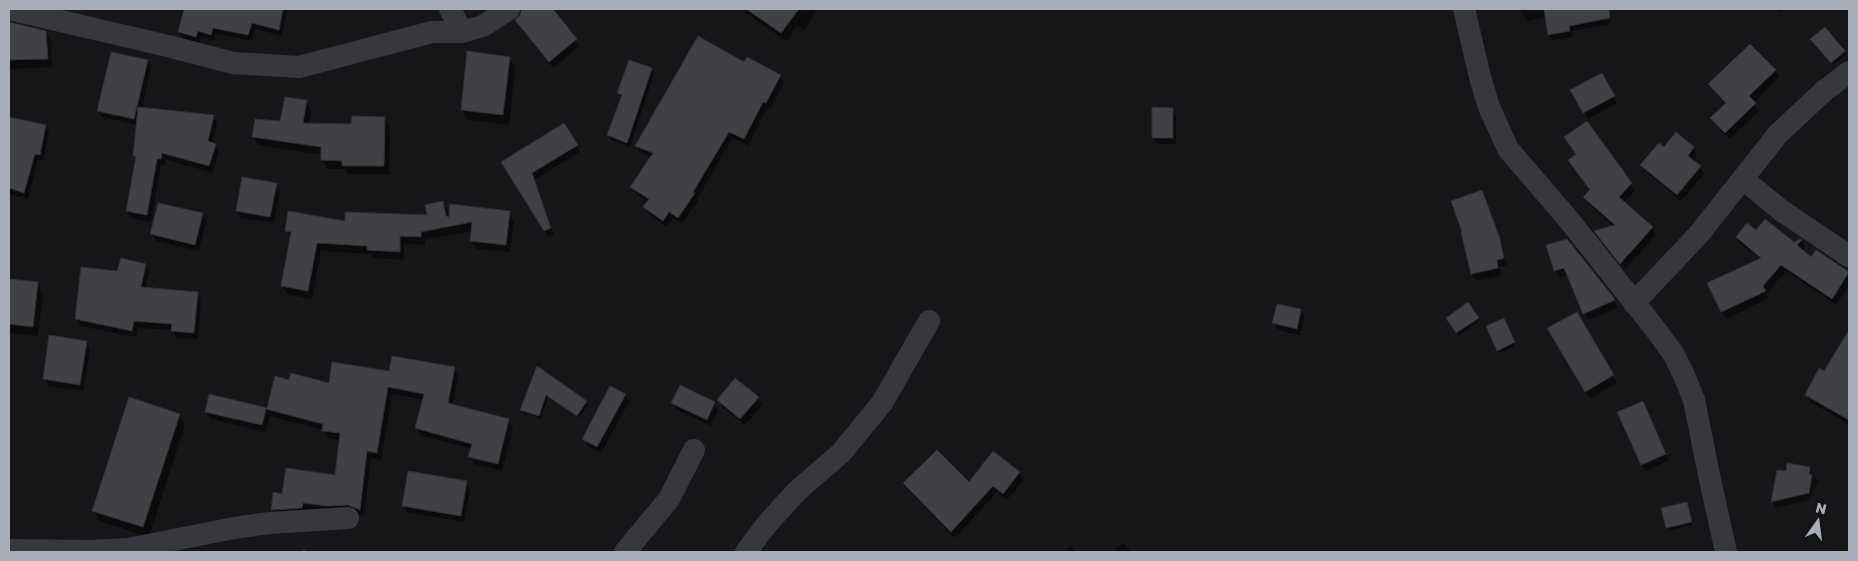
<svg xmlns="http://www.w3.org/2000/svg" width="1858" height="561" font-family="'Golos Text',sans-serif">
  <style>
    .shadow { fill: #0007 }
    .building { fill: #404145; stroke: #303034 }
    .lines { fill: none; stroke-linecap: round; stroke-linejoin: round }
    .path { stroke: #3d3f44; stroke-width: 3; stroke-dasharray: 2.5 4; stroke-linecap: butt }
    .street { stroke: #37383d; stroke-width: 22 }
  </style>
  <rect width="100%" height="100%" fill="#161618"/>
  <path class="shadow" d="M185,9H287L282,36L255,29L252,41L216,34L214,41L201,37L200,43L183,39L179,32Z
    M523,9H551L580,46L553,68L517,21L522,15Z
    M740,9H814L816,12L804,30L797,25L786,41Z
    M1521,9H1608L1611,24L1572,31L1573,37L1552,40L1549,35L1546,17L1526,22Z
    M1776,9H1787L1778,13Z
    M9,24L46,32L51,41L52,67L9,69Z
    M1825,29L1846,55L1833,65L1814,43Z
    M509,58L515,68L509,125L468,120L462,110Z
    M148,61L151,68L142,109L213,116L217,123L212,144L215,145L219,151L212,173L165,159V165H161L151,222L131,218L127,211L137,161L134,156L137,125L102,117L98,110Z
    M745,63L780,76L784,83L770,109L767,108L748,146L733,138L697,199L698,201L682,224L673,218L667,227L649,214L645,207L648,202L636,194L632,187L652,157L640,152L636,146Z
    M651,69L654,75L630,147L611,140L608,135L622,99L618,93Z
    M1776,70L1779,77L1754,103L1759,111L1729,139L1716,125L1712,118L1726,105L1710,85Z
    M1601,75L1617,103L1588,119L1572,91Z
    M306,102L311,110L309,124L352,125L385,118L390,127L389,175L348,174L345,169H327L322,160V155L258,145L253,136L281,122Z
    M1172,109L1176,116V144H1157L1153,137Z
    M9,118L45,126L49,133L43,161L38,160L28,199L9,194Z
    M564,125L580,152L534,180L554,234L548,237L503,163Z
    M1565,138L1630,184L1635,191L1623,203L1652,228L1656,235L1625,269L1600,238L1614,227L1589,204L1585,198L1591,191L1573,167L1577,155Z
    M1693,148L1697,155L1693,161L1700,167L1704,174L1681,201L1646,172L1642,165L1664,149Z
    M276,184L280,191L274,223L241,218L237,211Z
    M1481,192L1503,247L1507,265L1500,267L1501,275L1476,281L1472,274L1462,234Z
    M443,203L448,211L449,220L509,213L514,221L510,252L476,249L471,240L472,231L425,240V245L404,244V260L373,258L371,254L321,251L312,299L287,294L282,286L291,239L286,231L346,222L428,217Z
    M202,214L206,221L199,251L156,241L152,234Z
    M1756,232L1793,244L1801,241L1805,248L1802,251L1811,258L1816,251L1849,273V286L1836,305L1786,271L1766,294L1768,298L1726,319L1708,284L1760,259L1741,244L1737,237Z
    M1567,240L1614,301L1618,308L1588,320L1568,275L1559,278L1555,271L1548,246Z
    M146,265L149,272L145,289L197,293L201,300L198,339L176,338L173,330L138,328L136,337L80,326L77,319Z
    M9,280L37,283L43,293L38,336L9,333Z
    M1468,304L1480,321L1459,336L1447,318Z
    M1300,310L1304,317L1300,335L1278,330L1274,323Z
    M1576,314L1617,383L1590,399L1549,329Z
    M1505,323L1515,346L1500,353L1498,350Z
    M1846,338L1849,340V424L1810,402L1806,395L1824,372Z
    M86,342L90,349L83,391L48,386L44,379Z
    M454,368L458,376L453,405L508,420L513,428L502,471L474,464L470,457L472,449L421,435L417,428L424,400L392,394L381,460L371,458L364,516L353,512L277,517L272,510L283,495L336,477L341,440L328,438L323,430L270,416L266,432L211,419L206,412L210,395L268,409L290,382L330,385L390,373Z
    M537,368L587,402L588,405L579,418L548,397L541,419L524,413L522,410Z
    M625,395L629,402L601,453L588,446L584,439Z
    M758,398L762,405L745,425L722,407L718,400Z
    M673,403H714L718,410L711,426L677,410Z
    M1646,409L1669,461L1646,471L1642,465Z
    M179,415L185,425L149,537L99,521L94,511Z
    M1809,468L1813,476L1818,482L1808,500L1776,508L1772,502L1778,471L1787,473Z
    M1019,473L1023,480L1007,500L997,492L955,538L909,490L905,484H970Z
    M466,482L470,489L464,522L407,512L403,505Z
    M1688,507L1692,525L1669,531L1663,509Z
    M1123,543L1132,552H1113Z
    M1071,546L1077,552H1063Z"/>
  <path class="building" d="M184,9H283L279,30L252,23L248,35L213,28L211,35L198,31L196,37L178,32Z
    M522,9H553L577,39L549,62L515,20L520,15Z
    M746,9H799L781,33Z
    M1544,9H1609L1610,18L1569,26L1570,31L1548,35Z
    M9,22L46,31L48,59L9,60Z
    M1825,27L1845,51L1831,63L1810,39Z
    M698,36L744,62L747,57L781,75L766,103L763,102L744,139L729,132L693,192L695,193L678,218L669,212L663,221L643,207L649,199L630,187L653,153L635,146Z
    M1750,44L1776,70L1749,96L1756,103L1725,133L1710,118L1726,103L1708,84Z
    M467,51L510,57L503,115L461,110Z
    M111,52L148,60L134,119L97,111Z
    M629,60L652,68L627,143L607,135L622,95L617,93Z
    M1602,73L1615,96L1583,113L1570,90Z
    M285,97L307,100L303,123L351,124L352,116L385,117L384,166H342V161L321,160V147L252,137L255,119L280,121Z
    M138,107L214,115L208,141L216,144L209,166L162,153L161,159H157L147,215L126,211L136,156H133Z
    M1152,107L1173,108V138H1152Z
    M9,117L46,125L40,155L35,154L24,193L9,188Z
    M1587,121L1632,183L1619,197L1653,227L1620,264L1594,231L1615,225L1583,197L1590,190L1568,160L1576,154L1564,137Z
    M564,123L578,145L532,173L551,228L544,231L501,162Z
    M1676,132L1694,147L1688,156L1701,166L1677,195L1640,165L1659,143L1664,147Z
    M242,177L277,183L270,217L236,211Z
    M1482,190L1500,239L1504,258L1497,260L1498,268L1471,274L1461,233L1462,232L1451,201Z
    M443,201L446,216L449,217L450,204L510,211L506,245L470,241L472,222L421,232V237L400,236V252L367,250V246L317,243L308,291L281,286L291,232L285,231L288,211L345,221V212L427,215L425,205Z
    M158,203L203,213L195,245L150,234Z
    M1765,219L1794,242L1800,239L1802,240L1797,245L1811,257L1816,250L1849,272L1832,299L1781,265L1763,286L1766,291L1721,312L1707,283L1761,258L1736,237L1747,223L1756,230Z
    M1567,239L1614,298L1615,300L1583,314L1564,268L1554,271L1546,245Z
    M121,258L146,264L141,287L198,292L194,333L171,331L172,324L134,321L132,331L75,319L81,267L117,271Z
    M9,279L38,282L33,327L9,324Z
    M1468,302L1479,318L1456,333L1446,318Z
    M1277,304L1301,309L1297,329L1272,323Z
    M1577,312L1614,375L1585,392L1547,328Z
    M1504,318L1515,342L1497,351L1486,326Z
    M1849,330V420L1805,395L1819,368L1824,371Z
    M49,335L87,341L80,385L43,379Z
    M392,356L455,367L448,403L509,419L498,464L468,457L472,444L415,428L424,394L388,387L377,453L367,451L360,510L348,505L328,506L303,503L302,508L271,510L273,492L282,494L286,468L335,475L340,433L322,431L323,424L266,409L262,425L205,412L209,394L267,408L275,376L289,380L291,373L329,383L332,362L389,371Z
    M537,366L587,401L577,416L546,395L539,416L520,410Z
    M735,378L759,397L740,419L717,400Z
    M680,385L715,402L707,420L671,403Z
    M610,386L626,394L597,447L582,439Z
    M129,397L180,414L143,527L92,511Z
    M1643,401L1666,454L1641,465L1617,412Z
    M937,450L969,482L993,451L1020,472L1003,494L993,486L951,532L903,483Z
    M1787,463L1810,467L1809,474L1812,475L1809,493L1771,502L1777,470L1786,471Z
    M408,471L467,481L461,516L402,506Z
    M1687,502L1692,522L1666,528L1661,508Z"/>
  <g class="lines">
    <path class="path" d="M303,552L308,550"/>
    <path class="street" d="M9,9L168,46L233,63L299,67L432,32H462L483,26L509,9
      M450,9L462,32
      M1464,9L1480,77L1489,107L1508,149L1569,220L1656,330L1674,355L1684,375L1694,400L1709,475L1726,552
      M1744,180L1782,211L1849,256
      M1634,303L1699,234L1778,134L1824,91L1849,72
      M9,550L91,551L128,549L234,528L270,523L348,518
      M625,552L669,499L694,450
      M746,552L767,524L797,491L841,453L882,403L929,321"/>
  </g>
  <rect width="1858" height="561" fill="none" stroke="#a8adb8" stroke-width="20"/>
  <g transform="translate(1818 521) rotate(14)" stroke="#111113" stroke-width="4" paint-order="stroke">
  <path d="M0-4L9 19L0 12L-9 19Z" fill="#a8adb8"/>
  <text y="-8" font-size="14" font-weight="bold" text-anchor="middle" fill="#a8adb8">N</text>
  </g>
</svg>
